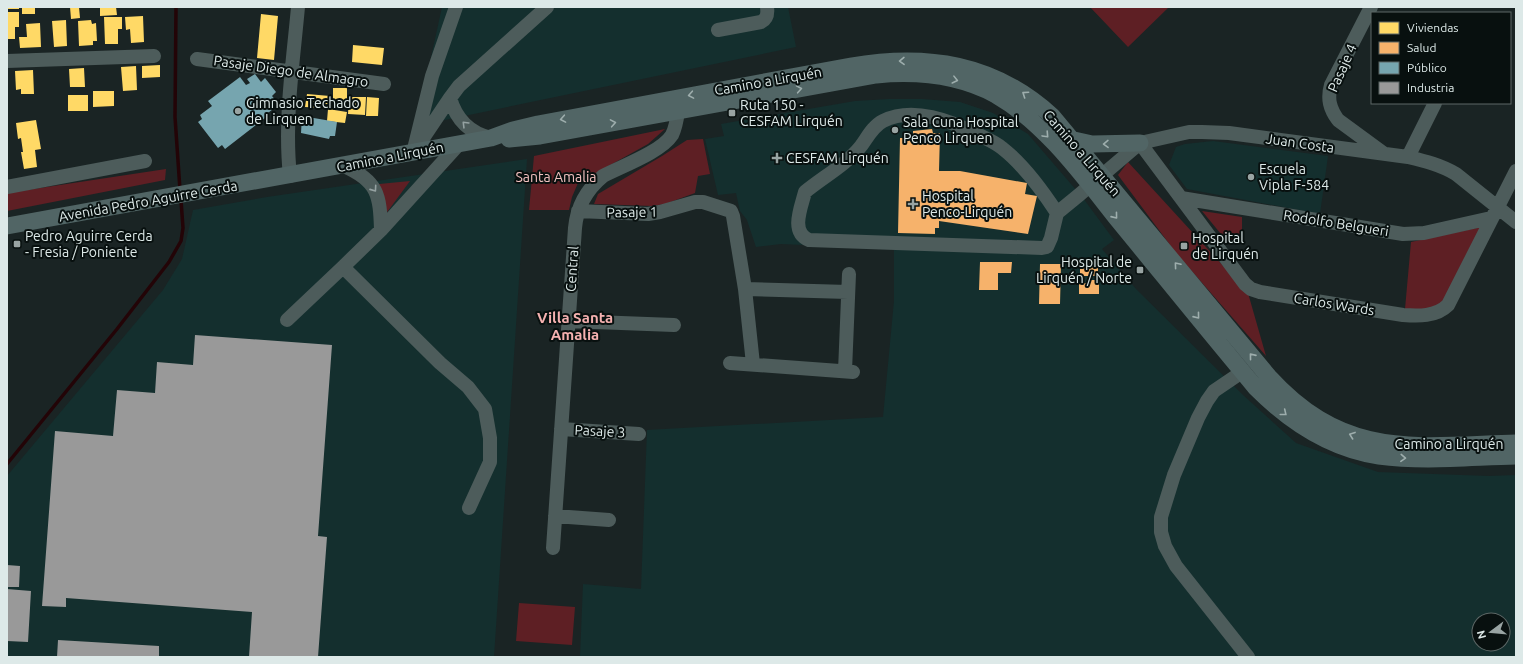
<svg xmlns="http://www.w3.org/2000/svg" width="1523" height="664" font-family="Ubuntu,sans-serif">
  <style>
    .built { fill: #142f2e; fill-rule: evenodd }
    .green { fill: #5e1f24 }
    .homes { fill: #ffd966 }
    .health { fill: #f6b26b }
    .public { fill: #76a5af }
    .industry { fill: #999 }
    .lines { fill: none; stroke-linecap: round; stroke-linejoin: round }
    .stream { stroke: #230407; stroke-width: 3.5 }
    .minor { stroke: #4d5c5b; stroke-width: 14 }
    .major { stroke: #516565; stroke-width: 17 }
    .oneway { stroke: #9eaead }
    .oneway2 { stroke: #95a2a2 }
    .poi-dot { fill: #99a4a3; stroke: #08100f; stroke-width: 1.5 }
    .labels { text-anchor: middle; stroke-width: 4; stroke-linejoin: round; paint-order: stroke }
    .street-label { font-size: 14px; fill: #dde9e8; stroke: #08100f }
    .poi-label { font-size: 14px; fill: #dde9e8; stroke: #08100f; text-anchor: start }
    .park-label { font-size: 14px; fill: #f1c1c0; stroke: #08100f }
    .neighbourhood-label { font-size: 15px; font-weight: bold; fill: #f5b1b0; stroke: #08100f }
  </style>
  <rect width="100%" height="100%" fill="#1a2424"/>
  <path class="built" d="M442,7H788L796,47L416,126Z
    M889,99H922L960,102L993,113L1028,134L1083,198L1114,240L1102,249L1136,289L1243,395L1296,443L1378,472L1489,476L1516,475V657H580L583,584L641,589L647,430L883,417L894,301V249L781,244L756,247L747,220L740,211L736,193L718,195L705,139L724,136L721,124L855,101ZM1479,620H1503V644H1479Z
    M1213,141L1328,156L1320,214L1187,189L1169,165L1176,147L1185,144Z
    M527,159L494,657H7V476L163,290L182,259L193,210L267,197Z"/>
  <path class="green" d="M1090,7H1169L1128,47Z
    M665,129L648,144L578,183L572,197L569,210H529L534,156Z
    M703,139L710,174L698,176L695,193L665,204L652,206L594,204L598,194L662,156L687,140Z
    M1128,162L1248,293L1266,356L1176,253L1118,175Z
    M166,169L165,180L7,211V193Z
    M410,181L385,215L369,185Z
    M1202,211L1242,217V231L1230,245Z
    M1481,227L1446,303L1431,310L1405,309L1411,242Z
    M519,603L575,607L572,645L516,641Z"/>
  <path class="homes" d="M7,7H19V9H7Z
    M22,7H35V14H22Z
    M70,7H79L80,18L71,19Z
    M100,7H116L117,15L100,16Z
    M7,12H19V27H15V39H7Z
    M261,14L278,16L274,60L257,58Z
    M143,16L144,42L131,43L130,29L126,30L125,17Z
    M104,17H122V29H118V44H105Z
    M66,20L67,46L54,47L52,21Z
    M91,20L92,24L96,23L97,41H93V45L79,46L78,21Z
    M40,23L41,47L20,48L19,37H27L26,24Z
    M353,45L384,48L382,65L352,62Z
    M160,65V77L142,78V66Z
    M136,66L137,90L123,91L121,67Z
    M84,68L85,87H70L69,69Z
    M33,70L34,94H21V89L16,90L15,71Z
    M333,88H347V101H333Z
    M93,91H114V106L93,107Z
    M307,94L330,96L329,104H324V108L305,107Z
    M68,95H88V111H68Z
    M349,97H366L365,115L348,114Z
    M367,97L379,98L378,116H366Z
    M328,109L347,112L345,123L327,121Z
    M36,120L41,149L35,150L37,167L24,169L21,152H23L21,138L18,139L16,123Z"/>
  <path class="health" d="M932,129L933,133H940L939,171H960L1027,183L1025,194L1037,196L1028,234L939,221V228H935V234L898,233L900,138H913V131Z
    M980,262H1012L1011,273H998V290H979Z
    M1080,262L1098,263V276H1080Z
    M1040,264H1061L1060,304H1039Z
    M1079,280H1082V283H1088V280H1099V294H1079Z"/>
  <path class="public" d="M255,74L261,82L265,78L276,92L272,96L277,102L271,106L273,109L268,113L269,115L225,149L222,145L218,148L198,122L202,119L200,115L212,106L208,101L240,77L246,85L250,83L247,79Z
    M302,116L337,122L335,136H330L329,139L301,133Z"/>
  <path class="industry" d="M195,335L332,345L318,536L327,537L318,657H249L252,612L66,598V607L42,606L55,431L113,436L117,390L155,393L157,362L193,365Z
    M7,565L20,566L19,587H7Z
    M7,589L31,591L28,642L7,641Z
    M58,640L159,646V657H57Z"/>
  <g class="lines">
    <path class="stream" d="M176,7L175,117L180,190
      M7,464L117,329L169,262L181,241L183,228L181,200"/>
    <path class="minor" d="M1371,7L1331,85C1327,99 1330,109 1338,120L1383,153
      M718,30L761,22C767,19 768,14 767,7
      M197,59L384,84
      M7,61L154,56
      M450,98C456,119 469,133 491,138
      M1140,143L1245,284L1251,289L1260,292L1403,315C1418,316 1436,317 1448,305L1516,171
      M415,145L432,76L456,7
      M413,153L450,98L459,86L547,7
      M1408,157L1435,103
      M344,166C378,181 380,195 381,230
      M290,176C284,120 293,63 298,7
      M7,187L145,161
      M1181,198L1403,234L1424,233L1491,218
      M578,211L648,214L660,212L695,202H703L731,211L733,216L745,289L753,364
      M1057,213C1042,190 1024,165 1002,148C995,142 987,139 979,135C951,121 913,106 883,121C873,126 867,138 861,146C846,165 823,177 805,192C801,208 790,232 809,240L1042,248L1047,247L1051,238L1057,213L1079,195L1140,143L1189,132H1202L1229,133L1408,157C1425,161 1441,165 1456,174L1516,222
      M343,267L440,363L468,387L485,409L490,438V462L469,508
      M745,289L848,292
      M287,320L343,267L381,230L459,144
      M568,321L674,325
      M730,363L853,372
      M845,371L849,274
      M1242,372L1214,391L1207,401L1198,418L1174,475L1161,517V532L1165,546L1176,566L1248,657
      M561,429L639,434
      M555,516L609,520
      M553,548L575,228C577,206 586,190 603,176C622,166 661,152 672,135C676,127 677,119 678,111"/>
    <path class="major" d="M509,139L540,136L876,75C917,71 959,75 996,95C1045,123 1083,176 1118,220C1164,276 1209,332 1256,388C1289,421 1331,449 1379,456C1423,462 1471,457 1516,456
      M1074,140L1092,144L1140,143
      M7,226L491,138L513,130L538,124L851,66C927,53 994,63 1052,116L1269,377C1345,460 1414,446 1516,443"/>
  </g>
  <defs><path id="oneway-chevron" d="M-2-3.5L2.5 0L-2 3.5" fill="none" stroke-width="1.6" stroke-linecap="round" stroke-linejoin="round"/></defs>
  <g class="oneway">
    <use href="#oneway-chevron" transform="translate(902 61) rotate(179)"/>
    <use href="#oneway-chevron" transform="translate(955 80) rotate(14)"/>
    <use href="#oneway-chevron" transform="translate(799 89) rotate(-10)"/>
    <use href="#oneway-chevron" transform="translate(1025 94) rotate(-146)"/>
    <use href="#oneway-chevron" transform="translate(691 95) rotate(170)"/>
    <use href="#oneway-chevron" transform="translate(563 119) rotate(170)"/>
    <use href="#oneway-chevron" transform="translate(613 123) rotate(-10)"/>
    <use href="#oneway-chevron" transform="translate(1046 135) rotate(47)"/>
    <use href="#oneway-chevron" transform="translate(1106 144) rotate(179)"/>
    <use href="#oneway-chevron" transform="translate(1115 216) rotate(51)"/>
    <use href="#oneway-chevron" transform="translate(1177 265) rotate(-130)"/>
    <use href="#oneway-chevron" transform="translate(1197 316) rotate(51)"/>
    <use href="#oneway-chevron" transform="translate(1252 356) rotate(-129)"/>
    <use href="#oneway-chevron" transform="translate(1284 413) rotate(39)"/>
    <use href="#oneway-chevron" transform="translate(1352 435) rotate(-160)"/>
    <use href="#oneway-chevron" transform="translate(1403 458) rotate(3)"/>
  </g>
  <g class="oneway2">
    <use href="#oneway-chevron" transform="translate(465 124) rotate(-135)"/>
    <use href="#oneway-chevron" transform="translate(374 189) rotate(55)"/>
  </g>
  <g class="poi-dot">
    <circle cx="238" cy="111" r="4"/>
    <rect x="728" y="109" width="8" height="8" rx="2"/>
    <circle cx="895" cy="130" r="4"/>
    <path d="M775 152h4v4h4v4h-4v4h-4v-4h-4v-4h4z"/>
    <circle cx="1251" cy="177" r="4"/>
    <path d="M911 198h4v4h4v4h-4v4h-4v-4h-4v-4h4z"/>
    <rect x="13" y="240" width="8" height="8" rx="2"/>
    <rect x="1180" y="242" width="8" height="8" rx="2"/>
    <rect x="1136" y="266" width="8" height="8" rx="2"/>
  </g>
  <g class="labels">
    <g class="street-label">
      <text transform="translate(1342 68) rotate(-66)" y="5">Pasaje 4</text>
      <text transform="translate(291 71) rotate(8)" y="5">Pasaje Diego de Almagro</text>
      <text transform="translate(768 81) rotate(-10)" y="5">Camino a Lirquén</text>
      <text transform="translate(1300 143) rotate(8)" y="5">Juan Costa</text>
      <text transform="translate(1082 153) rotate(49)" y="5">Camino a Lirquén</text>
      <text transform="translate(390 157) rotate(-11)" y="5">Camino a Lirquén</text>
      <text transform="translate(148 201) rotate(-10)" y="5">Avenida Pedro Aguirre Cerda</text>
      <text transform="translate(632 212) rotate(-1)" y="5">Pasaje 1</text>
      <text transform="translate(1336 223) rotate(9)" y="5">Rodolfo Belgueri</text>
      <text transform="translate(572 269) rotate(-86)" y="5">Central</text>
      <text transform="translate(1334 304) rotate(9)" y="5">Carlos Wards</text>
      <text transform="translate(600 431) rotate(3)" y="5">Pasaje 3</text>
      <text x="1449" y="449">Camino a Lirquén</text>
    </g>
    <g class="poi-label">
      <text x="246" y="108">Gimnasio Techado<tspan x="246" dy="16">de Lirquen</tspan></text>
      <text x="740" y="110">Ruta 150 -<tspan x="740" dy="16">CESFAM Lirquén</tspan></text>
      <text x="903" y="127">Sala Cuna Hospital<tspan x="903" dy="16">Penco Lirquen</tspan></text>
      <text x="786" y="163">CESFAM Lirquén</text>
      <text x="1259" y="174">Escuela<tspan x="1259" dy="16">Vipla F-584</tspan></text>
      <text x="922" y="201">Hospital<tspan x="922" dy="16">Penco-Lirquén</tspan></text>
      <text x="25" y="241">Pedro Aguirre Cerda<tspan x="25" dy="16">- Fresia / Poniente</tspan></text>
      <text x="1192" y="243">Hospital<tspan x="1192" dy="16">de Lirquén</tspan></text>
      <text x="1132" y="267" text-anchor="end">Hospital de<tspan x="1132" dy="16">Lirquén / Norte</tspan></text>
    </g>
    <g class="park-label">
      <text x="556" y="182">Santa Amalia</text>
    </g>
    <g class="neighbourhood-label">
      <text x="575" y="323">Villa Santa<tspan x="575" dy="17">Amalia</tspan></text>
    </g>
  </g>
  <rect width="1523" height="664" fill="none" stroke="#dde9e8" stroke-width="16"/>
  <rect x="1371" y="12" width="140" height="92" fill="#08100f" stroke="#5d6766"/>
  <rect x="1379" y="22" width="20" height="12" fill="#ffd966" stroke="#5d6766"/>
  <text x="1407" y="32" font-size="12" fill="#dde9e8">Viviendas</text>
  <rect x="1379" y="42" width="20" height="12" fill="#f6b26b" stroke="#5d6766"/>
  <text x="1407" y="52" font-size="12" fill="#dde9e8">Salud</text>
  <rect x="1379" y="62" width="20" height="12" fill="#76a5af" stroke="#5d6766"/>
  <text x="1407" y="72" font-size="12" fill="#dde9e8">Público</text>
  <rect x="1379" y="82" width="20" height="12" fill="#999999" stroke="#5d6766"/>
  <text x="1407" y="92" font-size="12" fill="#dde9e8">Industria</text>
  <g transform="translate(1491 632) rotate(254)"><circle r="19" fill="#08100f" stroke="#5d6766"/>
  <path d="M0-3L7 15L0 10L-7 15Z" fill="#99a4a3"/>
  <text y="-6" font-size="11" font-weight="bold" text-anchor="middle" fill="#dde9e8">N</text>
  </g>
</svg>
